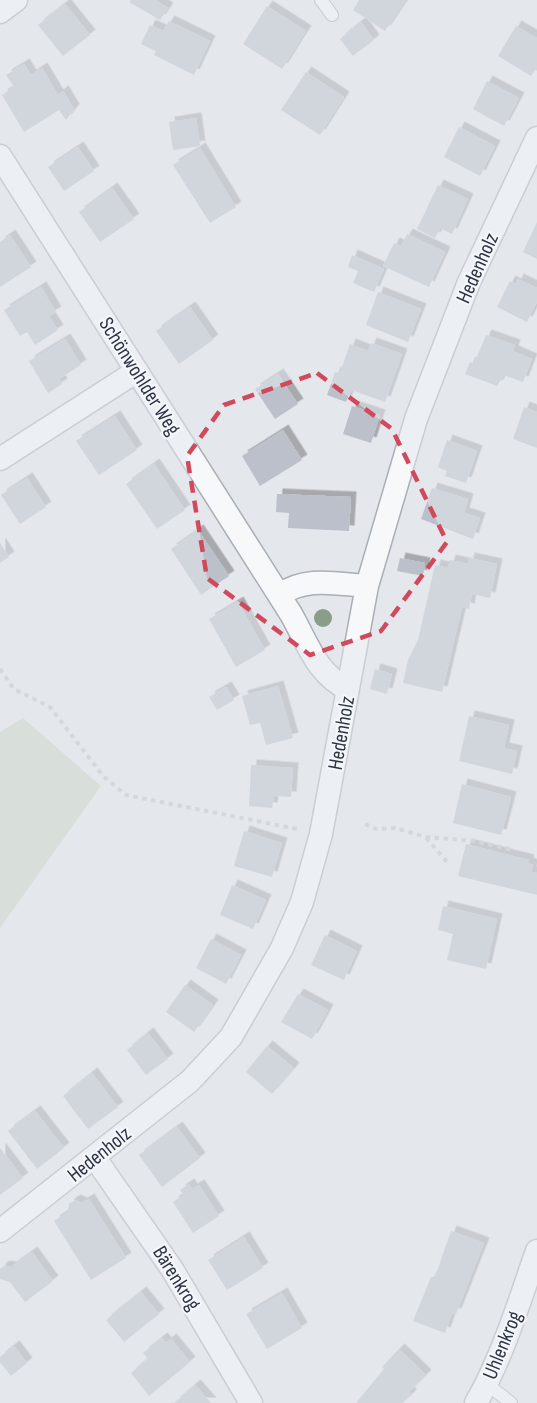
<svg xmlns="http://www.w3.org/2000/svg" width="537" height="1403" font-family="'Sofia Sans Condensed',sans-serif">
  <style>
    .green { fill: #c9d6c5 }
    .building { fill: #bbc0ca; filter: url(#shadow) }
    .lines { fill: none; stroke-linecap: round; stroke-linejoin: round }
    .lane-casing { stroke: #a9aeb7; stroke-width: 14 }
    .street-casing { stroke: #a9aeb7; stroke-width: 25 }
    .path { stroke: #c2c5cb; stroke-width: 4; stroke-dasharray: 4.5 4.5; stroke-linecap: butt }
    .lane { stroke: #f7f8fa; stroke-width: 12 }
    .street { stroke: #f7f8fa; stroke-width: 22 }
    .tree { fill: #899d89 }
    .marked { fill: none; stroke: #d1495b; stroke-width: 4.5; stroke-dasharray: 12 8; stroke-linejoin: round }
    .labels { text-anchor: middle; stroke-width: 4.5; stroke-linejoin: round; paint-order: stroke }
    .street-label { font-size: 21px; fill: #2b3445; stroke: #f4f6f9 }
  </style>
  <defs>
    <filter id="shadow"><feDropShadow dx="5.5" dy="-5.5" stdDeviation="0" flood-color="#0004"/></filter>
  </defs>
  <rect width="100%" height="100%" fill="#e4e7ec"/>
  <path class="green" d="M23,718L101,786L0,928V732Z"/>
  <path class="building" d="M131,0H155L168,8L160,20L129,2Z
    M359,0H406L385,31L353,10Z
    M65,4L90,35L63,56L38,25Z
    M267,6L306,31L282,69L243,44Z
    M169,21L210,41L194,75L154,55L156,51L141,44L150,25L163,31Z
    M361,22L374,40L353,56L340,39Z
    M516,26L537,38V67L531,76L498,56Z
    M24,64L31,75L42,68L58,95L63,91L74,109L66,120L59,110L24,132L2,95L14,87L6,75Z
    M306,72L344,97L320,135L281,110Z
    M487,81L519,98L504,126L473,109Z
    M196,118L200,146L173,150L169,122Z
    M459,127L495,146L480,176L444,157Z
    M78,147L94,171L64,191L48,167Z
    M200,148L236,207L210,223L173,165Z
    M438,185L468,199L452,234L440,228L435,238L417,229Z
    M112,188L134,219L100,242L79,212Z
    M537,222V259L523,252Z
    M407,234L445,252L429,287L383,266L394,243L401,246Z
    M10,235L31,267L0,287V242Z
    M352,255L384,269L374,292L353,283L358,271L348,267Z
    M518,279L537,288V302L527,322L497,307L510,281L516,284Z
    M41,287L56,312L49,316L58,330L35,345L27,332L20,336L4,310Z
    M378,292L421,309L408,342L366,325Z
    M190,307L213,340L179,364L156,331Z
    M486,335L515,345L513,351L532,359L523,382L504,375L497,386L465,374L470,362L474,364Z
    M65,339L81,365L59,379L62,384L48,393L29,361Z
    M371,343L402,354L385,402L351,390L346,402L327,395L335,372L340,373L350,344L368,351Z
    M278,374L298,404L275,419L255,389Z
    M352,406L380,415L371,443L343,434Z
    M524,407L537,412V448L513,439Z
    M115,416L137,450L99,475L76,441Z
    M283,430L302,460L260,486L242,456Z
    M447,440L477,451L466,483L445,476L447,471L438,467Z
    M154,464L185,510L157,529L126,484Z
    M27,478L46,507L20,524L1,495Z
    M432,488L468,499L464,513L480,518L473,539L421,519Z
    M277,494L351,497L349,531L288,528L289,513L276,512Z
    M198,530L229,576L201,595L171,549Z
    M0,543L9,557L0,563Z
    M400,558L425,563L423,576L397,571Z
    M469,558L497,564L490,598L472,594L469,609L462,607L442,692L403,683L408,660L418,640L435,565L448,568L450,560L468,564Z
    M238,602L265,650L236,667L209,619Z
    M375,669L392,674L387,694L370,689Z
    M278,686L293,738L266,745L260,723L250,725L242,696Z
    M226,687L234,700L217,710L209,697Z
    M469,716L509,725L504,748L517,751L512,774L459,761Z
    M251,765L293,768L291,797L274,796L272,808L249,806Z
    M462,784L511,797L501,835L453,823Z
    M244,831L282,843L272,877L234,866Z
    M466,844L529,860L528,863L533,865L531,872L537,873V895L458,876Z
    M232,885L266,900L253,929L220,915Z
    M443,906L497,919L486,969L447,960L453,934L438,930Z
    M325,935L357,951L344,980L311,965Z
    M211,939L241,955L226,984L196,968Z
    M185,985L213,1005L194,1032L166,1012Z
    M298,994L328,1010L312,1039L281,1022Z
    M148,1033L168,1059L146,1075L127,1050Z
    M267,1046L294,1068L272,1094L246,1072Z
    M92,1073L118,1107L88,1129L63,1096Z
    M35,1111L64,1148L37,1169L8,1131Z
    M177,1127L200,1158L162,1187L139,1155Z
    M0,1148L23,1178L0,1195Z
    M189,1184L192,1189L199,1185L219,1216L193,1233L173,1202L184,1195L180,1190Z
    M89,1199L126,1258L91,1280L54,1221L68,1212L69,1204L75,1200L82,1203Z
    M451,1231L484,1243L456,1314L452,1313L445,1333L413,1321L431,1277H435Z
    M244,1237L263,1268L227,1290L208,1260Z
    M32,1252L53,1281L25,1302L10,1282L0,1279V1269L4,1266L11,1267Z
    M141,1292L159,1314L124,1342L106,1320Z
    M282,1293L302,1328L267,1349L246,1314Z
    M162,1338L166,1343L171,1339L190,1362L149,1396L131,1373L148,1359L143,1353Z
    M14,1346L27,1363L11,1376L0,1362V1357Z
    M399,1349L426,1375L409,1392L411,1395L403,1403H356L384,1369L382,1367Z
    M195,1385L211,1403H174Z"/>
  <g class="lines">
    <g class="lane-casing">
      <path id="lane" d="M321,0L332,15
        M487,1384L511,1403"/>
    </g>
    <g class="street-casing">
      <path id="street" d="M0,12L16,0
        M0,156L291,614C307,642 317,675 348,689
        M0,459L137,371
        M279,595C307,576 335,584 367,586
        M95,1158L172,1269L251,1403
        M0,1231L190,1081L231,1037L282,948L302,902L321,834L367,586L416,419L469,282L537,138
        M476,1403C503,1356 519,1302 537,1251"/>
    </g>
    <path class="path" d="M0,669L14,689L50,707L103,776L126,795L297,829
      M365,824L376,829L395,828L426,837L474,841L514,850
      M426,838L449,864"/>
    <use href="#lane" class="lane"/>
    <use href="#street" class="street"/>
  </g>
  <circle class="tree" cx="323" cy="618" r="9"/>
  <path d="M0 0H537V1403H0ZM317,373L392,429L447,542L381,631L310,655L207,578L187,456L224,405Z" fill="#e4e7ec" fill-opacity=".55" fill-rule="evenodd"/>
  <path class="marked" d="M317,373L392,429L447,542L381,631L310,655L207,578L187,456L224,405Z"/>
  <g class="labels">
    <g class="street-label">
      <text transform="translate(477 268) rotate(-66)" y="7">Hedenholz</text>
      <text transform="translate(140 376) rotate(58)" y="7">Schönwohlder Weg</text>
      <text transform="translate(341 733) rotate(-80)" y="7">Hedenholz</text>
      <text transform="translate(99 1154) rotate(-39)" y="7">Hedenholz</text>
      <text transform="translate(177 1278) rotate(58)" y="7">Bärenkrog</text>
      <text transform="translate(502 1345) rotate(-68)" y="7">Uhlenkrog</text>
    </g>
  </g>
</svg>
